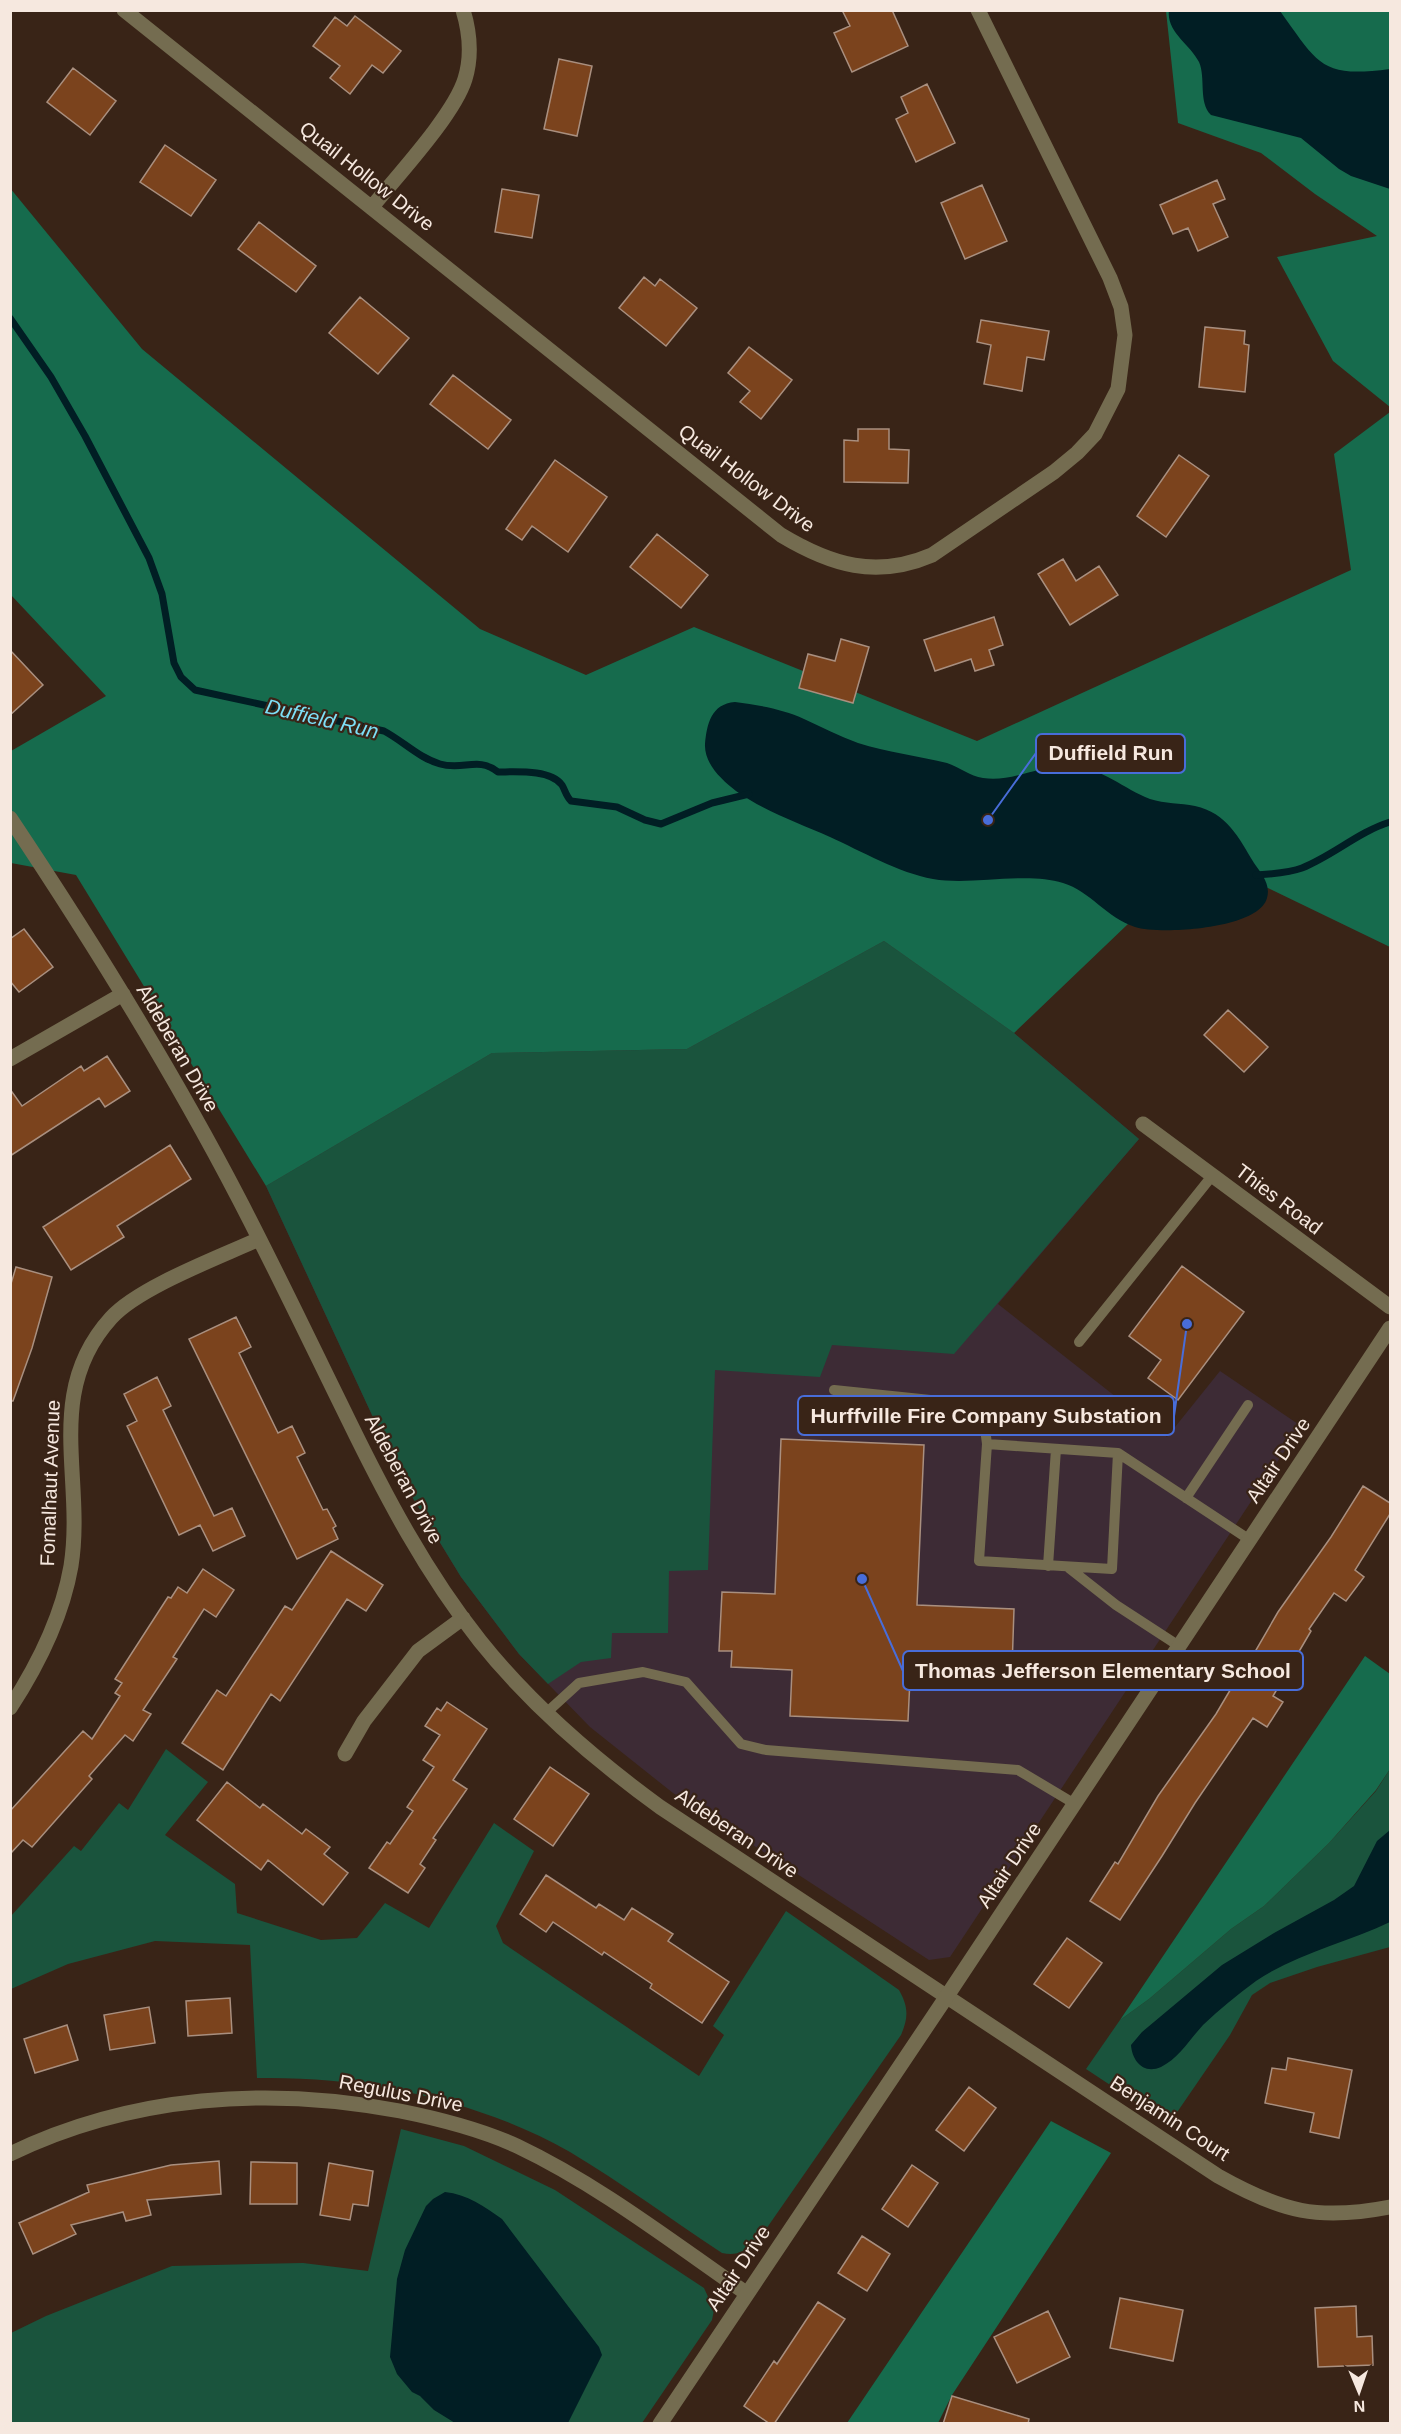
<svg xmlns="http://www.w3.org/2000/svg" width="1401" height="2434" font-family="Helvetica,sans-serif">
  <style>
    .education { fill: #3d2b35 }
    .green { fill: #1a543d }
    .forest { fill: #166b4d }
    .water { fill: #011e24 }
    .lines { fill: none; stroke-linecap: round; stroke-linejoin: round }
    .stream { stroke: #011e24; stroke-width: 7 }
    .building { fill: #7b431d; stroke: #a98f7f; stroke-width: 1.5 }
    .service { stroke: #746c50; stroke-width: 10 }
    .minor { stroke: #746c50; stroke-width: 15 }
    .tertiary { stroke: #746c50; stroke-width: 15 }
    .labels { text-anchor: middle; stroke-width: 4.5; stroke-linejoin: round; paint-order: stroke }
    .street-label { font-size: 20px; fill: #f6e8df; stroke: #392417 }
    .water-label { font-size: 21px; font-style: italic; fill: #7ddff6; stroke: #392417 }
    .leader { fill: none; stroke: #486dd9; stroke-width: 2 }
    .callout-dot { fill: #486dd9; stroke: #392417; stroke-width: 2 }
    .callout { fill: #392417; stroke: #486dd9; stroke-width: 2 }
    .callout-label { font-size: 21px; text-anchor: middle; font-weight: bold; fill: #f6e8df }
  </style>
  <rect width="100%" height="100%" fill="#392417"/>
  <path class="education" d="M884,941L1014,1033L1139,1139L998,1304L1167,1437L1220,1371L1301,1426L950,1957L929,1960L673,1793L590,1727L519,1654L461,1577L403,1482L266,1186L492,1053L687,1049Z"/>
  <path class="green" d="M884,941L1014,1033L1139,1139L954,1354L832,1345L820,1377L715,1370L708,1570L669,1571L668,1633H612L611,1658L581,1662L548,1684L519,1654L461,1577L403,1482L266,1186L492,1053L687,1049Z
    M166,1749L208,1782L165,1835L235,1884L237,1913L321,1940L357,1938L385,1903L429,1928L494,1823L534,1851L496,1926L503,1943L699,2076L724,2035L713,2026L786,1911L899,1990C908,2006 909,2017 901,2035L764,2232C751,2247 743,2257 722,2253C672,2220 622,2183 570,2152C476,2099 364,2076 257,2078L250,1945L155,1941L68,1964L11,1989V1916L74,1846L81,1851L119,1803L128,1810Z
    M1390,1769V1947L1317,1967L1270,1983L1252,1995L1230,2035L1169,2124L1086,2069L1120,2020L1149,1999L1231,1929L1264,1906L1329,1843L1376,1791Z
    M401,2129L464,2146L555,2190L704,2288L714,2310L712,2320L642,2423L11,2424V2333L46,2316L172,2266L303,2263L368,2271Z"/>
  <path class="forest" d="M1166,11H1390V407L1333,361L1277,257L1377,236L1315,194L1261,153L1178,123Z
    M10,188L142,349L480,629L586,675L694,627L977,741L1351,570L1334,454L1390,412V947L1268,888L1128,924L1014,1033L884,941L687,1049L492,1053L266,1186L76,875L11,863V751L106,696L11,595Z
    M1365,1656L1390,1674V1769L1376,1790L1329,1843L1264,1906L1231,1929L1149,1999L1120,2020Z
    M1051,2121L1111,2153L952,2395L938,2423H847Z"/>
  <path class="water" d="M1169,10L1280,11C1319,65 1321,78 1390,69V189L1351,176L1339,169L1301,138L1211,115C1198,102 1206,78 1199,62C1190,44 1166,32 1169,10Z
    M735,702C758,705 783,709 804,719C822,727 839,736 858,743C887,752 918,756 947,763C959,767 970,776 983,778C1013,783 1042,763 1073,766C1102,768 1124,789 1150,799C1165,804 1180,803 1195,806C1227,813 1239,838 1254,863C1261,873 1271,884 1267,898C1259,929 1161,935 1135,927C1107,918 1090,891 1063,883C1026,871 972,886 933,879C899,873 861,851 830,837C799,823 764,811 736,791C722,780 704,764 705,744C707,724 711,704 735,702Z
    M1390,1830V1922C1348,1942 1294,1955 1256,1981C1237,1995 1220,2009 1203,2025C1190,2039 1179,2058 1161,2067C1143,2075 1132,2060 1131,2045L1142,2032L1222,1965L1274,1933L1334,1900L1354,1886L1377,1841Z
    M445,2192C467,2194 485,2207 502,2219L599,2347L602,2355L568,2423H455L434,2410L420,2396L412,2392L397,2374L390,2357L397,2279L405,2250L426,2206L433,2199Z"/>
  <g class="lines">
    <path class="stream" d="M10,318L51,377L85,436L149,558L162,594L174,663L181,677L195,690L384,731C403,741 419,758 440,764C463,771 478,756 498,772C515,772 550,769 562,785C565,790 566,796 571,801L617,807L645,820L661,824L712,803L749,794
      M1256,875C1270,874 1289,873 1302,868C1334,855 1358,832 1390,822"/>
  </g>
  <path class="building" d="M842,10H892L908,46L852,72L834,33L850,26Z
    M355,16L401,51L383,73L372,65L350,94L330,78L340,66L313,46L335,17L347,26Z
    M559,59L592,66L577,136L544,129Z
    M73,68L116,101L90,135L47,102Z
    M927,84L955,143L916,162L896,119L908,113L901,97Z
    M165,145L216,180L191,216L140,182Z
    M1217,180L1225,199L1213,204L1228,237L1198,251L1188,228L1173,234L1160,205Z
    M982,185L1007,241L965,259L941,203Z
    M502,189L539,195L532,238L495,232Z
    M259,222L316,266L296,292L238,249Z
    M644,277L655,286L660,279L697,308L666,346L619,308Z
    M360,297L409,338L378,374L329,333Z
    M981,320L1049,331L1044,360L1027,357L1022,391L984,384L991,345L977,342Z
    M1205,327L1245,331L1244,344L1249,345L1245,392L1199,387Z
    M749,347L792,380L761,419L740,402L750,391L728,373Z
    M453,375L511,420L488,449L430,404Z
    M858,429H889V449L909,450L908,483L844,482V440L858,441Z
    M1179,455L1209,476L1166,537L1137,516Z
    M555,460L607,497L568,552L532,526L522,540L506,529Z
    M657,534L708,575L681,608L630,567Z
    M1063,559L1076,581L1099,566L1118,595L1070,625L1038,574Z
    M994,617L1003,645L989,650L994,665L975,671L971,659L935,671L924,640Z
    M841,639L869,647L853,703L799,688L808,654L835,661Z
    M10,650L43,685L10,715Z
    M24,929L53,967L19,992L10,981V939Z
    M1228,1010L1268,1047L1244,1072L1204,1035Z
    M107,1056L130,1091L105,1107L99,1098L10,1156V1089L22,1106L81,1066L84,1071Z
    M170,1145L191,1179L117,1226L124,1237L71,1270L43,1227Z
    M1182,1266L1244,1312L1178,1400L1148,1378L1161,1360L1129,1336Z
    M16,1267L52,1277L32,1348L13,1401H10V1287Z
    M236,1317L251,1347L239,1353L278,1433L292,1426L305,1453L297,1457L323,1510L327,1509L336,1526L333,1528L338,1539L297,1559L189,1339Z
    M157,1377L171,1406L163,1410L214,1516L232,1508L245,1536L213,1551L200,1525L179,1535L127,1426L137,1421L124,1394Z
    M781,1439L924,1445L917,1605L1014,1609L1012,1669H996L995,1682L910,1679L908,1721L790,1716L792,1670L731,1667L732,1651H719L722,1592L775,1594Z
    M1363,1486L1390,1503V1514L1355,1570L1364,1577L1346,1601L1334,1593L1309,1629L1311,1631L1273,1696L1283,1702L1267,1727L1253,1718L1195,1803L1162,1856L1120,1920L1090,1901L1115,1862L1118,1864L1158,1796L1216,1714L1239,1675L1241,1676L1278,1612L1331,1537Z
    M331,1551L383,1585L366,1611L347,1599L280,1701L271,1694L223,1770L182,1743L217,1690L226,1696L285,1606L292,1610Z
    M203,1569L234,1590L216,1617L204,1609L173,1657L177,1659L143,1710L151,1714L133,1741L125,1735L89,1776L92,1779L32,1847L23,1840L10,1854V1811L83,1731L92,1739L120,1696L115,1693L122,1683L115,1679L168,1597L171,1598L178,1587L187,1593Z
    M447,1702L487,1729L453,1780L467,1789L433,1838L436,1840L420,1864L425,1868L408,1893L369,1868L387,1842L390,1844L413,1811L407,1807L434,1767L423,1760L440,1735L425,1726L437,1708L441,1711Z
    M550,1767L589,1794L553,1846L514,1819Z
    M227,1782L260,1808L263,1804L302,1834L306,1829L330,1847L324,1854L348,1873L323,1905L268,1860L261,1870L197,1820Z
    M546,1875L596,1908L599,1904L624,1920L632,1908L673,1934L668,1941L729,1982L702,2023L650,1988L652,1984L604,1952L602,1955L553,1922L546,1932L520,1914Z
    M1067,1938L1102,1963L1069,2008L1034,1984Z
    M230,1998L232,2033L188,2036L186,2001Z
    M149,2007L155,2043L110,2050L104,2015Z
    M67,2025L78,2060L35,2073L24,2039Z
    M1288,2058L1352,2070L1339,2138L1310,2132L1314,2113L1265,2103L1272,2068L1286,2070Z
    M969,2087L996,2108L964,2151L936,2130Z
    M219,2161L221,2194L147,2200L151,2215L126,2221L123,2212L71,2225L76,2234L33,2254L19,2223L89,2192L87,2185L171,2165Z
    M251,2162L297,2163V2204H250Z
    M329,2163L373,2171L368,2206L353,2204L350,2220L320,2215Z
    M912,2165L938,2183L908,2227L882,2209Z
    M862,2236L890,2254L867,2291L838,2273Z
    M1120,2298L1183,2310L1173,2361L1110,2348Z
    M818,2302L845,2319L774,2424H770L744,2406L774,2361L777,2364Z
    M1356,2306L1357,2337L1372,2336L1373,2365L1318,2367L1315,2308Z
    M1048,2311L1070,2357L1017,2383L994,2337Z
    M952,2396L1029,2419L1028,2424H943Z"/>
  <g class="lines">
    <path class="service" d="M1079,1342L1212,1176
      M834,1390L969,1404C984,1414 985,1427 987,1444
      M1118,1453L1112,1569L979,1561L987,1444L1118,1453L1250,1540
      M1186,1498L1248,1405
      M1048,1566L1056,1449
      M1069,1568L1116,1605L1179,1646
      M545,1714L579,1683L643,1672L686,1682L741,1744L766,1750L1018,1770L1075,1804"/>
    <path class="minor" d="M124,10L781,535C831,565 876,579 932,555L1054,472L1077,453L1095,434L1118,389L1125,335L1121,307L1110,278L978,10
      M372,207C397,176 454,115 465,79C472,56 470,33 463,10
      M10,818C92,941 171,1068 239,1199C277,1272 312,1346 348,1419C386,1497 426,1573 480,1641C531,1705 594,1759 660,1807L1218,2176C1282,2212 1318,2221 1390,2207
      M10,1059L123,994
      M1143,1124L1390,1307
      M10,1708C38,1665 62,1618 71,1566C85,1478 43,1393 111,1318C139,1287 220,1257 259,1239
      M345,1754L364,1721L418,1651L463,1618
      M10,2154C132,2095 269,2086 400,2111C440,2119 480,2129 517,2146C599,2185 672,2242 746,2293"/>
    <path class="tertiary" d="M660,2424L947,1996L1390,1328"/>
  </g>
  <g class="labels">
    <g class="street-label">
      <text transform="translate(367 176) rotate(38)" y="7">Quail Hollow Drive</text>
      <text transform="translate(747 478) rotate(37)" y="7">Quail Hollow Drive</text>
      <text transform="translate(178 1048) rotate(60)" y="7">Aldeberan Drive</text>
      <text transform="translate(1279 1199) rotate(37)" y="7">Thies Road</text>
      <text transform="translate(1278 1460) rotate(-56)" y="7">Altair Drive</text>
      <text transform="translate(404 1479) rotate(62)" y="7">Aldeberan Drive</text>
      <text transform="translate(50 1483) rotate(-88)" y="7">Fomalhaut Avenue</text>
      <text transform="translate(737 1833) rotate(34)" y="7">Aldeberan Drive</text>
      <text transform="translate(1009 1865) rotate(-56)" y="7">Altair Drive</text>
      <text transform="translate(401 2093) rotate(11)" y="7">Regulus Drive</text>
      <text transform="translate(1170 2118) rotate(33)" y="7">Benjamin Court</text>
      <text transform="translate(738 2268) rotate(-56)" y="7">Altair Drive</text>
    </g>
    <g class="water-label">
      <text transform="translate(322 719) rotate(13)" y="7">Duffield Run</text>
    </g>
  </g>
  <path class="leader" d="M988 820L1036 753M1187 1324L1174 1416M862 1579L903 1671"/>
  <g class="callout-dot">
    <circle cx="988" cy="820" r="6"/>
    <circle cx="1187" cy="1324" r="6"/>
    <circle cx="862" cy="1579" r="6"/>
  </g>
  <g class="callout">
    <rect x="1036" y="734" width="149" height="39" rx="6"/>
    <rect x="798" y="1396" width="376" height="39" rx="6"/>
    <rect x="903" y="1651" width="400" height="39" rx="6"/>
  </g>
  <g class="callout-label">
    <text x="1111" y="760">Duffield Run</text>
    <text x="986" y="1423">Hurffville Fire Company Substation</text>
    <text x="1103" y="1678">Thomas Jefferson Elementary School</text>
  </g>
  <rect width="1401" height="2434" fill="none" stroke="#f6e8df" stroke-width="24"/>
  <g transform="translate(1359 2392) rotate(178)" stroke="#392417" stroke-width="4.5" paint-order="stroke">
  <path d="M0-4.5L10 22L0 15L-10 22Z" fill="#f6e8df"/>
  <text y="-9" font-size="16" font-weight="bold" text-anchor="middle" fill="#f6e8df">N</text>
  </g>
</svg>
